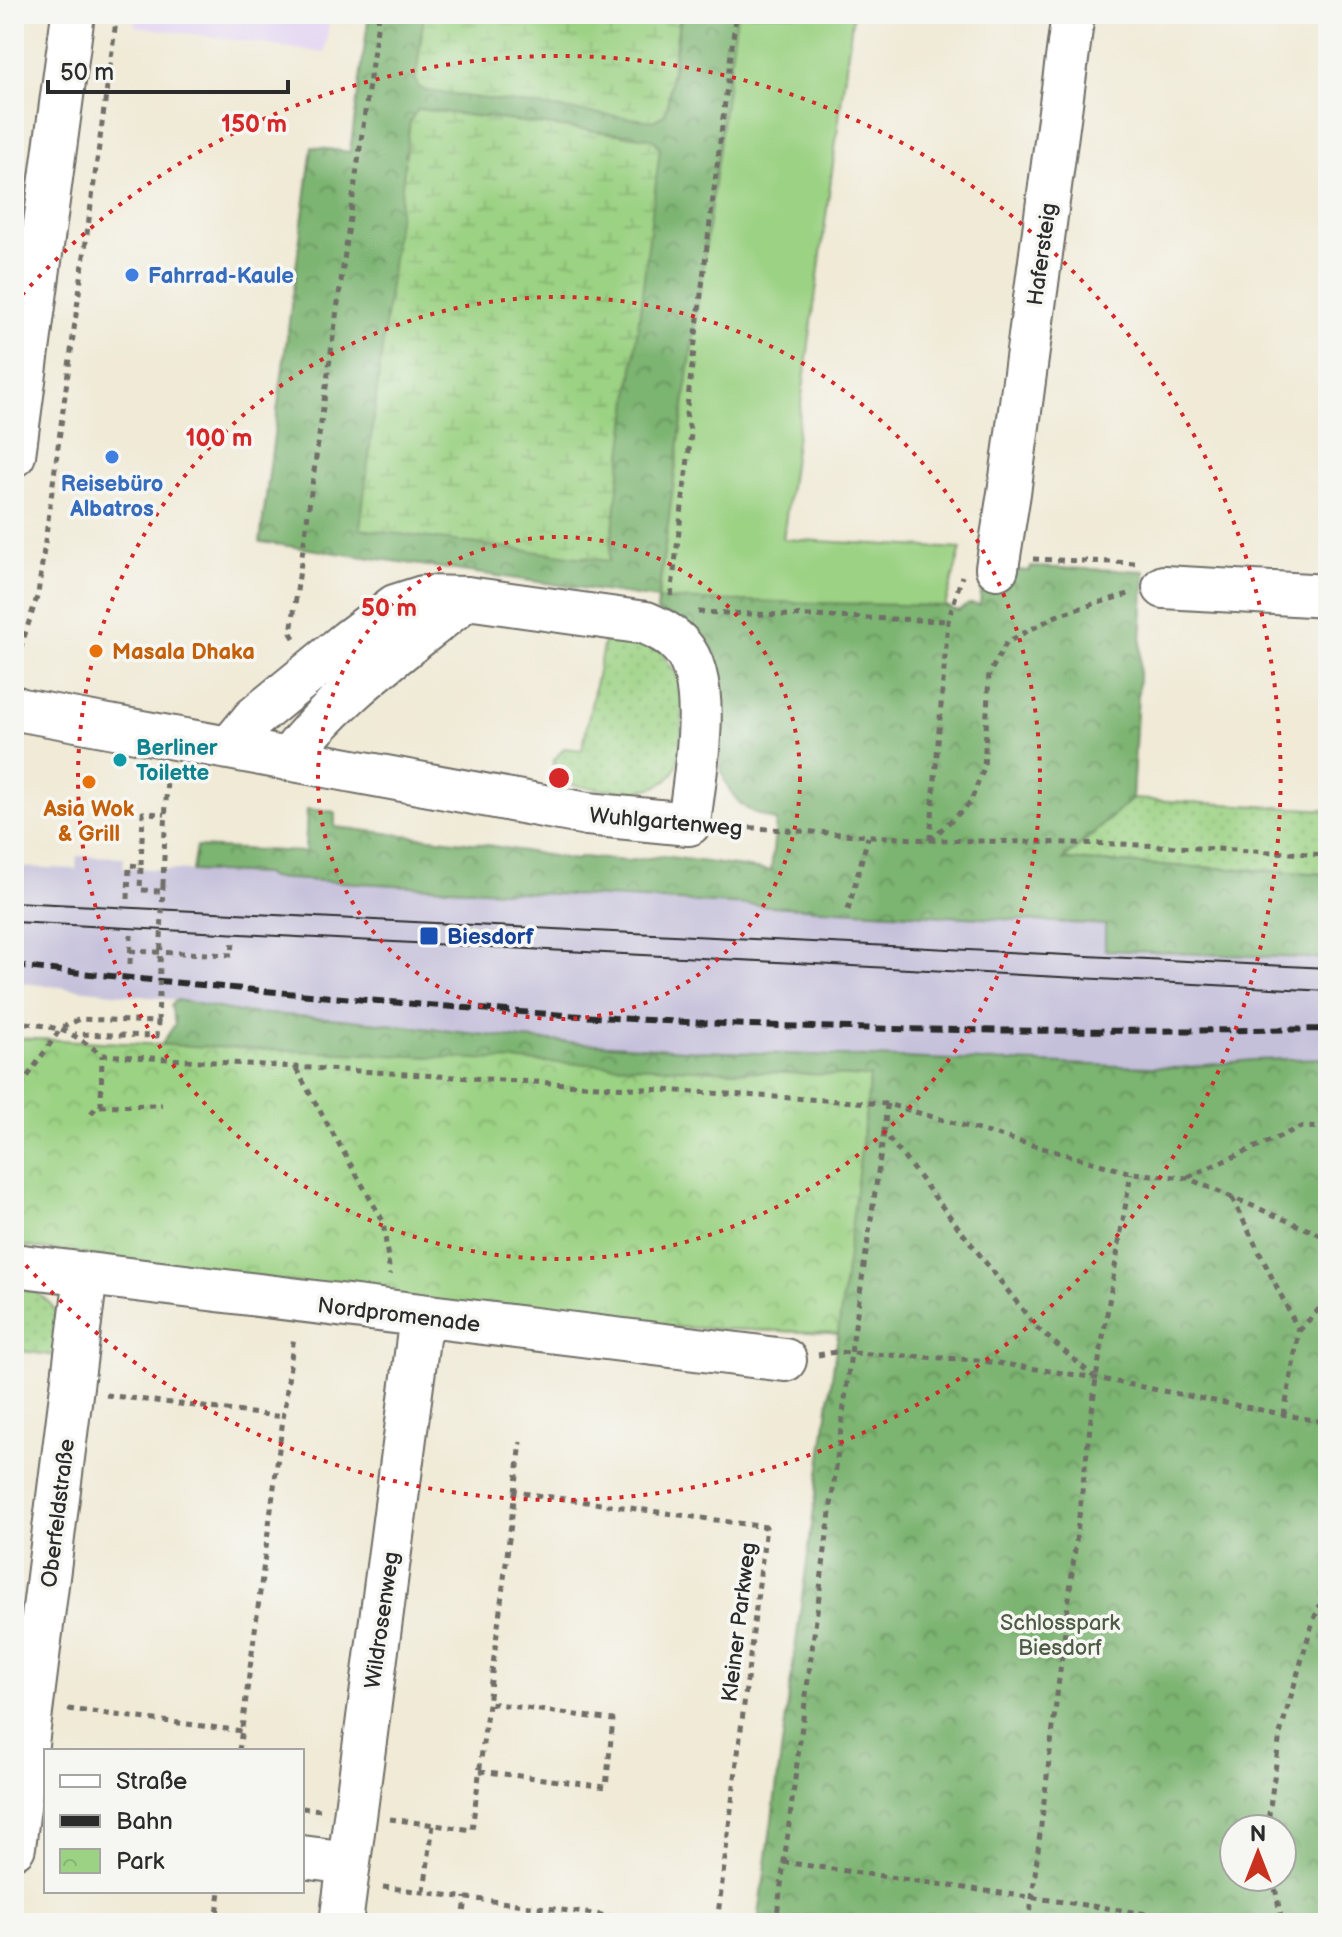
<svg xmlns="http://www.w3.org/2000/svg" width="1342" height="1937" font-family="'Balsamiq Sans',sans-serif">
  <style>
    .built { fill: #e2d4f3 }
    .railway { fill: #c5c0da }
    .grass { fill: url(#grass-dots); stroke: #637e57; stroke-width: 2 }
    .forest { fill: url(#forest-crowns); stroke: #54704e; stroke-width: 2; fill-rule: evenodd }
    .wetland { fill: url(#wetland-marsh); stroke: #637e57; stroke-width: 2 }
    .park { fill: url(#park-crowns); stroke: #637e57; stroke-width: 2 }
    .garden { fill: #9bd283; stroke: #637e57; stroke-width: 2 }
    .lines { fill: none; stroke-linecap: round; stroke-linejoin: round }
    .minor-casing { stroke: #706e67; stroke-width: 46 }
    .path { stroke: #706e67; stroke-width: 5; stroke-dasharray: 6 6; stroke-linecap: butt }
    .minor { stroke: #fff; stroke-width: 42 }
    .tram { stroke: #2b2b2b; stroke-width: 2 }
    .rail { stroke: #2b2b2b; stroke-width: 6; stroke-dasharray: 12 6; stroke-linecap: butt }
    .path-bridge { stroke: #706e67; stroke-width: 5; stroke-dasharray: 6 6; stroke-linecap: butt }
    .ring { fill: none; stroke: #d62828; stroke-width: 4; stroke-dasharray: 4 8 }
    .shop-dot { fill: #3f7fe0; stroke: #f6f6f2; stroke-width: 3 }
    .food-dot { fill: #e8710a; stroke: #f6f6f2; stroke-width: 3 }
    .culture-dot { fill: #0f9aa8; stroke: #f6f6f2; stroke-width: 3 }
    .transit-dot { fill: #1a4fb4; stroke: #f6f6f2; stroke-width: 3 }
    .labels { text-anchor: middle; stroke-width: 7; stroke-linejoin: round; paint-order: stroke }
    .street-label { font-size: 22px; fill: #2b2b2b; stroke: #f6f6f2 }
    .shop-label { font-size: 22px; font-weight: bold; fill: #366cbe; stroke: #f6f6f2; text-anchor: start }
    .food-label { font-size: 22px; font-weight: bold; fill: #c56008; stroke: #f6f6f2; text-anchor: start }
    .culture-label { font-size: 22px; font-weight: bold; fill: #0d838f; stroke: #f6f6f2; text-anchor: start }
    .transit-label { font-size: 22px; font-weight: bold; fill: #164399; stroke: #f6f6f2; text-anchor: start }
    .park-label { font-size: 22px; fill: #4d5d45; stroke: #f6f6f2 }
    .centre { fill: #d62828; stroke: #f6f6f2; stroke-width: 4 }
    .ring-label { font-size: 24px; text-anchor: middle; font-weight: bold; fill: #d62828; stroke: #f6f6f2; stroke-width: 7; stroke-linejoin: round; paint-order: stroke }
  </style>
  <defs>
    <pattern id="grass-dots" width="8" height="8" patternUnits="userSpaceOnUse" patternTransform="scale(2)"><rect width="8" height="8" fill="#9bd283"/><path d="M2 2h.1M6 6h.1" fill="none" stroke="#86b471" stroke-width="1.8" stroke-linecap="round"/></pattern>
    <pattern id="forest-crowns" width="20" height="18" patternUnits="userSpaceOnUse" patternTransform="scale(2)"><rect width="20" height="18" fill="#7cb471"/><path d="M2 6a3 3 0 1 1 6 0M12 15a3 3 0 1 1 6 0" fill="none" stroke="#66935d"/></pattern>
    <pattern id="wetland-marsh" width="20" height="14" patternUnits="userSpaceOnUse" patternTransform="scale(2)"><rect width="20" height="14" fill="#9bd283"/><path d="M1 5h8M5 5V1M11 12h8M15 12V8" fill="none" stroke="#86b471"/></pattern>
    <pattern id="park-crowns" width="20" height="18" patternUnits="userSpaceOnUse" patternTransform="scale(2)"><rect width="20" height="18" fill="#9bd283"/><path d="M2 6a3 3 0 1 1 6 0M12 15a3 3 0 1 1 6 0" fill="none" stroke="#86b471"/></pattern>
  </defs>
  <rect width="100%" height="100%" fill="#f6f6f2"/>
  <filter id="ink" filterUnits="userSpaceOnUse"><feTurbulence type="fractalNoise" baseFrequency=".0125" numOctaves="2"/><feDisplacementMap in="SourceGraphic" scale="16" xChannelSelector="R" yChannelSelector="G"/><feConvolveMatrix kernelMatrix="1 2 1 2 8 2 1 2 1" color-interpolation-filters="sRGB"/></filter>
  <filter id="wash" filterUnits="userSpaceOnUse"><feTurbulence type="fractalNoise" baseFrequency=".006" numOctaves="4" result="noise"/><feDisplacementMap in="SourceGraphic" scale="32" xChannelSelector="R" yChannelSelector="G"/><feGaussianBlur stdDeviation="1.8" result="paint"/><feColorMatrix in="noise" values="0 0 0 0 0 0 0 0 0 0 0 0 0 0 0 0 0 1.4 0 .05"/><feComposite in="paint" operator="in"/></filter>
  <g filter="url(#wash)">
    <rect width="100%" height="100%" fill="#f0ead6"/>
    <path class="built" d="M136,14H330L325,53L134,26Z"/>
    <path class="railway" d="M77,856L124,857L123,868H129L265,874L270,878L1106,925V950L1328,959V1058L1252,1060L1179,1068L699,1051L522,1039L342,1019L239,1012L177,1000L14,982V867L76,869Z"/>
    <path class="grass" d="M604,641L646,646L660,651L684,685C682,705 683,749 677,765C664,808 583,786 551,781L554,760L564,748L582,750Z
      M1132,799L1328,810V874L1062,860Z
      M14,1284C56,1296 63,1314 58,1356L14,1350Z"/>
    <path class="forest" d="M369,14H424L416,79L667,107L681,14H737L658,598L945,606L958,611L969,604L980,605L983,568L1029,571L1031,567L1145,571L1132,799L1063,860L1328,874V959L1105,950V925L270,878L265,874L192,871L196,847L305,852L307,809L335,812V827L481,844L576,860L582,857L627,861L663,856L771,871L776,821C766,817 751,813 743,806C678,748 780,648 657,612L658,599L260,542L312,147L350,152ZM417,109L649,138L656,142L660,149Z
      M177,1000L239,1012L342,1019L522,1039L699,1051L1179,1068L1252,1060L1328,1058V1624L1322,1639L1328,1642V1923H758L838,1333L612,1325L858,1170L868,1089L163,1055V1042L175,1024L171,1005ZM1234,1829H1282V1877H1234Z"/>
    <path class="wetland" d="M424,14H680L667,107L664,115L653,121L426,91L418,87L416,79Z
      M418,109L649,138L656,142L660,149L609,561L360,529L410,121Z"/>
    <path class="park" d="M14,1038L870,1077L838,1333L612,1325L14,1245Z"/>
    <path class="garden" d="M737,14H853L783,539L961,549L945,606L658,599Z"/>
  </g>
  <g filter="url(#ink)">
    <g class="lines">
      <g class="minor-casing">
        <path id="minor" d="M14,455L73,14
          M997,568L1009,493L1073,14
          M1164,587L1328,596
          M14,707L22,710L587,814L689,824C694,777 714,684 682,647C672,635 660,629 646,623L467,598L423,597L395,606L348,641L254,718L229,748
          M288,759C336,695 406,648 467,598
          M14,1265L785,1360
          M14,1847L86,1275
          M302,1857L349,1863
          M341,1923L421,1316"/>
      </g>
      <path class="path" d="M1033,559L1135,563
        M671,596L691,434L686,414L736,14
        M698,612L948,621
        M294,638L291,633L379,14
        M19,672L17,659L38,594L42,564L117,14
        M14,769L17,746
        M726,826L930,840L1121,844L1328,855
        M930,840L948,621L962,576
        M930,840L970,803L984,768L989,674L1007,642L1060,614L1132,593
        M141,865L143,813L165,814
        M163,885L167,774
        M128,899L129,865L141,866L140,890L162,891
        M848,910L868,837
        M130,951L232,955L233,941
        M130,964L131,935
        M14,1021C58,1028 66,1027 102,1055L887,1104L1131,1173L1187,1178L1328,1238
        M296,1069L383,1221L390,1275
        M14,1096L61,1028L80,1019L158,1022L157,1036L75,1034
        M887,1104L884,1132L1036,1327L1093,1376
        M101,1106L102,1055
        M91,1113L98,1106L162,1105
        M1188,1177L1301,1127L1328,1128
        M1232,1198L1299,1331L1284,1414
        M1299,1331L1328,1299
        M818,1355L836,1352L977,1360L1096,1378L1328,1423
        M106,1395L284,1417
        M515,1492L521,1442
        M68,1709L242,1731
        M239,1751L294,1336
        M480,1771L606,1787L613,1720L489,1703
        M302,1808L321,1810
        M390,1819L472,1830L515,1492L766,1527L717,1923
        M1267,1829L1280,1734L1313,1621L1328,1588
        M783,1862L1211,1923
        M1273,1877L1282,1923
        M383,1887L663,1923
        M424,1891L433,1825
        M216,1923L220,1891
        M463,1923L466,1897
        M776,1923L851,1353L884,1132
        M1029,1923L1096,1378L1131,1173"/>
      <use href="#minor" class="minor"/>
      <path class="tram" d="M14,902L1328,968
        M14,922L1328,991"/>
      <path class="rail" d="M14,966C251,991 488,1013 726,1024C927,1032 1127,1032 1328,1029"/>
      <path class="path-bridge" d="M158,1022L163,885"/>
    </g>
  </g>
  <g class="ring">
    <circle cx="559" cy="778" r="241"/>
    <circle cx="559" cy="778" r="481"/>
    <path d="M14 304A722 722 0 1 1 14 1252"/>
  </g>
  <g class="shop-dot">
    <circle cx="132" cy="275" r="8"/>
    <circle cx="112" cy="457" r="8"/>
  </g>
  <g class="food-dot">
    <circle cx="96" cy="651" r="8"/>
    <circle cx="89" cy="782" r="8"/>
  </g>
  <circle class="culture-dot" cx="120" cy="760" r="8"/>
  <rect class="transit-dot" x="419" y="926" width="20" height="20" rx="4"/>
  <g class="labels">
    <g class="street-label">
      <text transform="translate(1041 254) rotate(-82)" y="8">Hafersteig</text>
      <text transform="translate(666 821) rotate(5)" y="8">Wuhlgartenweg</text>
      <text transform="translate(399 1314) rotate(7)" y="8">Nordpromenade</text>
      <text transform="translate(57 1513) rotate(-83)" y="8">Oberfeldstraße</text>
      <text transform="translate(381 1620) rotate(-82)" y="8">Wildrosenweg</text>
      <text transform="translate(738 1622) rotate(-83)" y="8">Kleiner Parkweg</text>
    </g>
    <g class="shop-label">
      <text x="148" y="283">Fahrrad-Kaule</text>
      <text x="112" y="491" text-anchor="middle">Reisebüro<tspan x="112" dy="25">Albatros</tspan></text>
    </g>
    <g class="food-label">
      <text x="112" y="659">Masala Dhaka</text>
      <text x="89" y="816" text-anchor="middle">Asia Wok<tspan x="89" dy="25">&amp; Grill</tspan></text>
    </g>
    <g class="culture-label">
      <text x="136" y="755">Berliner<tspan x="136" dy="25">Toilette</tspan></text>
    </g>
    <g class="transit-label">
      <text x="447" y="944">Biesdorf</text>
    </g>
    <g class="park-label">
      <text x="1060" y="1630">Schlosspark<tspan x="1060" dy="25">Biesdorf</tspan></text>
    </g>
  </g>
  <circle cx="559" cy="778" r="12" class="centre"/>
  <g class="ring-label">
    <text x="254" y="132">150 m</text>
    <text x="219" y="446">100 m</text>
    <text x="389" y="616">50 m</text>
  </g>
  <rect width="1342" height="1937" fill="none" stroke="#f6f6f2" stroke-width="48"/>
  <rect x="44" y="1749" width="260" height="144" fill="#f6f6f2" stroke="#a5a5a2" stroke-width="2"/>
  <rect x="60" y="1775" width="40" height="12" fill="#ffffff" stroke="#a5a5a2" stroke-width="2"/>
  <text x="116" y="1789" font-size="24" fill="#2b2b2b">Straße</text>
  <rect x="60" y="1815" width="40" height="12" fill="#2b2b2b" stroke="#a5a5a2" stroke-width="2"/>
  <text x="116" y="1829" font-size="24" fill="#2b2b2b">Bahn</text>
  <rect x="60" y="1849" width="40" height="24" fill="url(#park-crowns)" stroke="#a5a5a2" stroke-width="2"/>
  <text x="116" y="1869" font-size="24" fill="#2b2b2b">Park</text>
  <g transform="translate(1258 1853)"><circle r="38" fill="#f6f6f2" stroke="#a5a5a2" stroke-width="2"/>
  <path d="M0-6L14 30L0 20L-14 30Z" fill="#c8321e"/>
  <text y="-12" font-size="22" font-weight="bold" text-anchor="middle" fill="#2b2b2b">N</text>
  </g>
  <path d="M48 80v12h240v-12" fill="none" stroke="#2b2b2b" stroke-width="4"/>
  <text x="60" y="80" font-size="24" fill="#2b2b2b" stroke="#f6f6f2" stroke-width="6" paint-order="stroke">50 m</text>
</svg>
